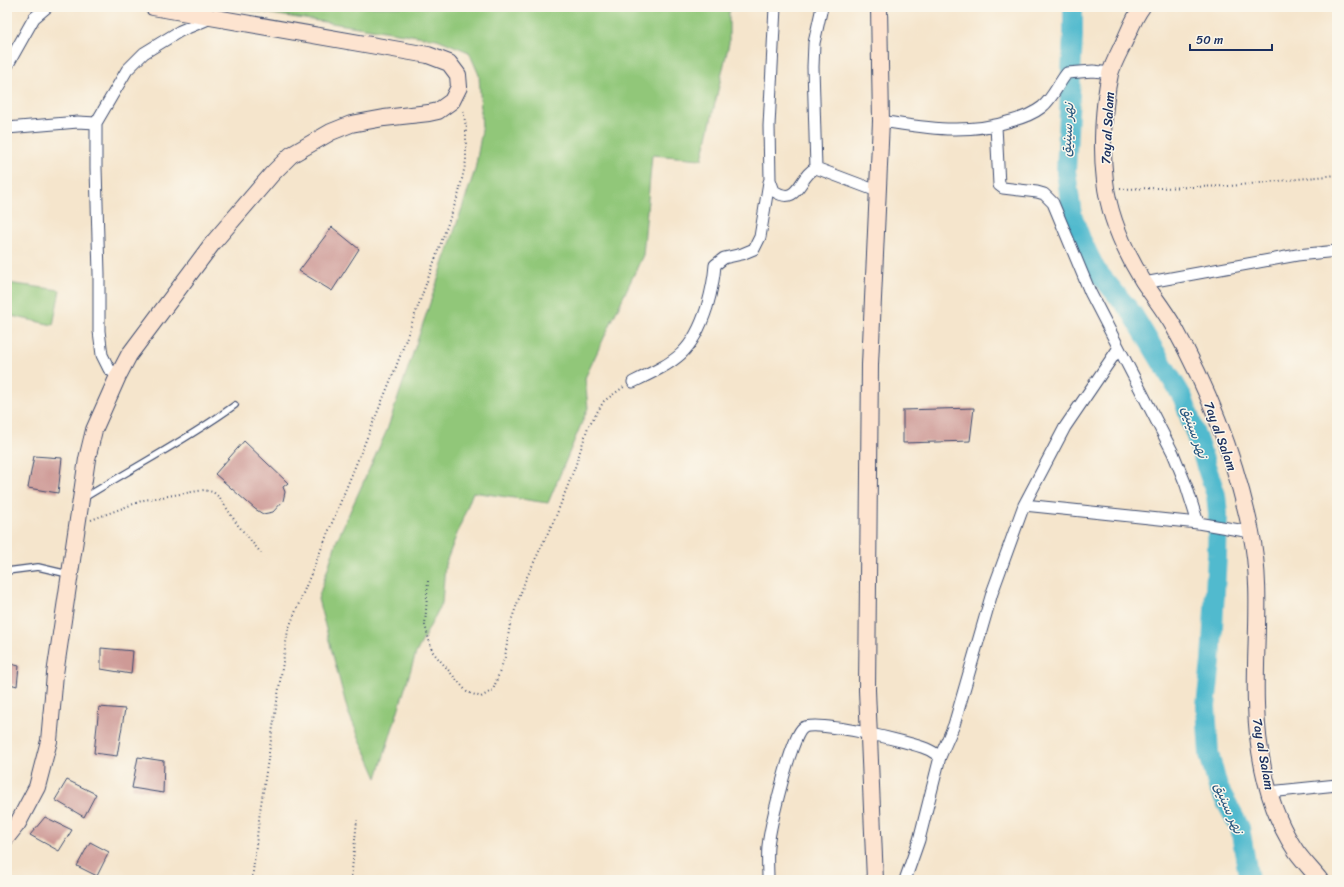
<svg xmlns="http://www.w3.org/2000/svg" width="1344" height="887" font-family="Sriracha,'Playpen Sans Arabic',sans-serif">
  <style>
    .green { fill: #91c779; stroke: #567b6c }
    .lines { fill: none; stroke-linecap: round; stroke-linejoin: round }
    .river { stroke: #51bace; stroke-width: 20 }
    .building { fill: #ce9a96 }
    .lane-casing { stroke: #3c4a6e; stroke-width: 8 }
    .street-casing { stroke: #3c4a6e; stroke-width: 13 }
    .secondary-casing { stroke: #3c4a6e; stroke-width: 18 }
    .path { stroke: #3c4a6e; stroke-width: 2; stroke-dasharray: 1 3; stroke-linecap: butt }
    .lane { stroke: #fff; stroke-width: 5.5 }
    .street { stroke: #fff; stroke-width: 11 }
    .secondary { stroke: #fde4d0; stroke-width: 16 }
    .labels { text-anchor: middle; stroke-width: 3; stroke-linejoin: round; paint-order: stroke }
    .street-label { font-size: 13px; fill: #1b2f5e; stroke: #fbf7ec }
    .water-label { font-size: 14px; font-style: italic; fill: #2b5980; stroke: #fbf7ec }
  </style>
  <rect width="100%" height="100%" fill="#fbf7ec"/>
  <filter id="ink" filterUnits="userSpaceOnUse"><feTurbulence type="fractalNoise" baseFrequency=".025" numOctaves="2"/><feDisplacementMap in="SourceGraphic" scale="8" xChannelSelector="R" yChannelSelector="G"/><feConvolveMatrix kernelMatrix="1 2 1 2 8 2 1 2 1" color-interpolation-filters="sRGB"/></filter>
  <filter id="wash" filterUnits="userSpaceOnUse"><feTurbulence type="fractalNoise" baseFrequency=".012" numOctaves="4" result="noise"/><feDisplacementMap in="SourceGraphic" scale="16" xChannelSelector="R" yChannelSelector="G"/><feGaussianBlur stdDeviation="0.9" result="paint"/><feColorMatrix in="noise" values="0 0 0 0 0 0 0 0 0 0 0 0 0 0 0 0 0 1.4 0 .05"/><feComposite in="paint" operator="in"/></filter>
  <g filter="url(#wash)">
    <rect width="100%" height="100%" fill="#f5e5cc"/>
    <path class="green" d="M225,7H733L729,12V43L702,159L652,155L643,255L585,378L588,408L548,503L473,492L445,565L442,603L416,653L377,778L348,712L318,599L337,540L387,430L475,170L482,130L479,75L469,52L437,39Z
      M7,283L60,290L53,325L7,315Z"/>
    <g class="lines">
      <path class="river" d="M1073,7V35L1066,171L1072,215L1081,239L1096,270L1132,313L1183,398L1216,495L1218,514L1217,555L1211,662L1206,706L1209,754L1218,787L1240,828L1249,880"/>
    </g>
    <g id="blocks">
      <path class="building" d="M332,227L359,249L332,291L299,271Z
        M974,408L970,441L903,443V410Z
        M244,441L288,483L283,487L285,492L283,501L273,512L263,514L255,509L215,474Z
        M34,456L62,458L58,493L28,488Z
        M101,648L133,651L131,674L101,669Z
        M7,663L19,666L17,686L7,683Z
        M99,707L125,709L117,756L94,753Z
        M138,757L164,761L163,793L132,788Z
        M67,780L96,794L84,817L55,800Z
        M45,817L72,830L59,851L30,835Z
        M90,842L109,852L97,876L77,866Z"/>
    </g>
  </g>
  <g filter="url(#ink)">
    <use href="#blocks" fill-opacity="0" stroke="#3c4a6e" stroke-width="1"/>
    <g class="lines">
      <g class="lane-casing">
        <path id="lane" d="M84,498C134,467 187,440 235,405
          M7,571L38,567L68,574"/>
      </g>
      <g class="street-casing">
        <path id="street" d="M775,7L769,126L770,180L774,191C799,207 799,175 816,168L877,191
          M7,66L34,18L47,7
          M881,121C925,128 967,135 1011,121C1022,118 1033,114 1042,107C1053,98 1058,84 1067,73L1093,71L1111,73
          M996,126L999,185L1003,188L1037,192L1044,194L1053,203L1090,292L1173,453L1186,485L1198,523
          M7,128L78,122L96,123
          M816,168L813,67L814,43L822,7
          M1144,283L1297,255L1337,251
          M118,376L109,369L102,355L99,331V274L96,168V123L127,70L144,53L180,31L211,18
          M633,382C676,361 692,354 707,307C711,293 714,279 715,265L724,258L742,254L754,249L760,237L769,182
          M1024,505L1198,523L1251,532
          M1269,792L1337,785
          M768,880C768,869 767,857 768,846C770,828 791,736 803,728C815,719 911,742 927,749C932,751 936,754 940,757
          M905,880L919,840L940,757L954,725L992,593L1024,505L1065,427L1118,349"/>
      </g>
      <g class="secondary-casing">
        <path id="secondary" d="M1142,7C1135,16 1130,29 1125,40C1120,51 1113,63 1110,74C1103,106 1101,149 1105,181C1109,217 1124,250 1143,281C1153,296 1165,311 1174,327C1209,390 1236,461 1251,532C1263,589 1254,646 1256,704C1257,753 1268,810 1296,851C1303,861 1312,870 1320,880
          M7,837L18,823L37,787L49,741L55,674L87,459L94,430L118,376L129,355L212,244L272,174L291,155L331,132L351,124L384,118L429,113L438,111L452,101L459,87L458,75L449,63L428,55L153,7
          M875,880L867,690L870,365L881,121L879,7"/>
      </g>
      <path class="path" d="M1120,189L1230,186L1337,175
        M91,520L144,500L204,490L213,492L220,498L237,524L261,553
        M428,581L425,625L432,651L467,692L481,697L493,690L505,657L510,624L525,581L556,516L575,467L588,427L604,401L625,386
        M252,880L260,811L288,630L396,367L459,193L466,161V127L463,109
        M351,880L357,820"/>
      <use href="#lane" class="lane"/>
      <use href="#street" class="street"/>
      <use href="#secondary" class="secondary"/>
    </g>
  </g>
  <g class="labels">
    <g class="street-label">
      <text transform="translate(1107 128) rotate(-87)" y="5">7ay al Salam</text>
      <text transform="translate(1221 436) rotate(70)" y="5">7ay al Salam</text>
      <text transform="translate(1264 754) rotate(80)" y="5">7ay al Salam</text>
    </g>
    <g class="water-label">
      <text transform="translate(1067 130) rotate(-87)" y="5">نهر سينيق</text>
      <text transform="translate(1195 432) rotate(71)" y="5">نهر سينيق</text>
      <text transform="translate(1229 808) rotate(67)" y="5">نهر سينيق</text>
    </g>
  </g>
  <rect width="1344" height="887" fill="none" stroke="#fbf7ec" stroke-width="24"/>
  <path d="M1190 44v6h82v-6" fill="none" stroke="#1b2f5e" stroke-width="2"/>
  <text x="1196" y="44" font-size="12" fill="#1b2f5e" stroke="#fbf7ec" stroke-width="3" paint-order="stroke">50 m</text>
</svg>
